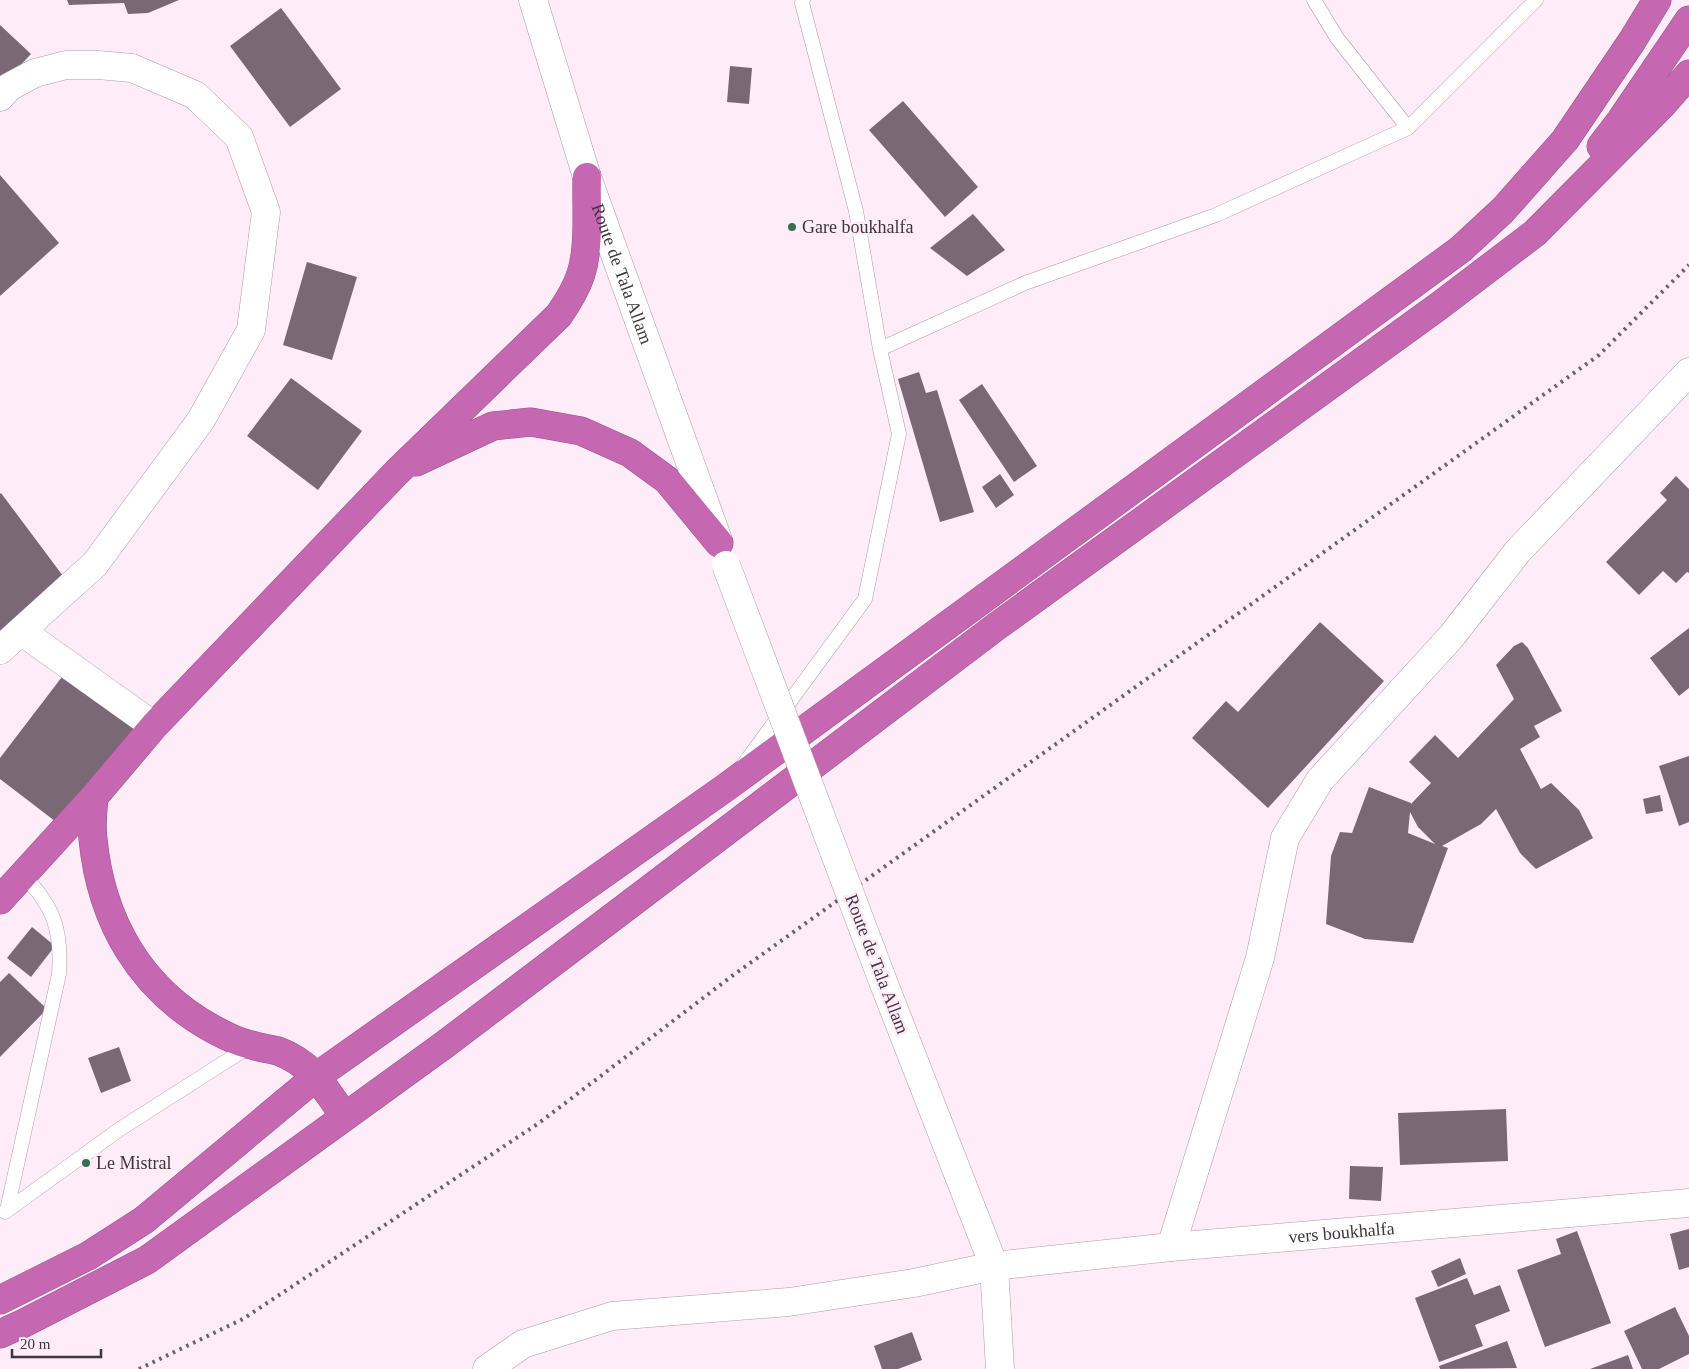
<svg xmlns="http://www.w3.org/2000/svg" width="1689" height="1369" font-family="Georgia,serif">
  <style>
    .building { fill: #7b6876; fill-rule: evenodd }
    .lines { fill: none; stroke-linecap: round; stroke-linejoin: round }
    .lane-casing { stroke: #af9aa9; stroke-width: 15 }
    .street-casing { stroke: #af9aa9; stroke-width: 29 }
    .secondary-casing { stroke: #af9aa9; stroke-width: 29 }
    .highway-casing { stroke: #965688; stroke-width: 29 }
    .lane { stroke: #fff; stroke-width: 14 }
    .street { stroke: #fff; stroke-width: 28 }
    .secondary { stroke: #fff; stroke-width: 28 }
    .highway { stroke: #c568b1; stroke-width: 28 }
    .rail { stroke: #6a6067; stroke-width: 4; stroke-dasharray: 2.5 5; stroke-linecap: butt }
    .secondary-bridge-casing { stroke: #af9aa9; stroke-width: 29; stroke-linecap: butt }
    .secondary-bridge { stroke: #fff; stroke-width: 28 }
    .poi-dot { fill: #366e55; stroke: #feecf9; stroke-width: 2 }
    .labels { text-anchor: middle; stroke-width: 5; stroke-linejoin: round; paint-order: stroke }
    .poi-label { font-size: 18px; fill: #3e363c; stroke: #feecf9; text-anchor: start }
    .street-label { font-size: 18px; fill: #3e363c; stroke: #feecf9 }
  </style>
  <rect width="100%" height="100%" fill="#feecf9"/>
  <path class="building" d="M67,0H179L148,13L128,14L124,3L69,5Z
    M281,8L341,89L290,127L230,46Z
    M0,25L31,54L0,87Z
    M730,66L752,68L749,104L727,102Z
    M903,101L978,187L945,217L869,130Z
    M0,175L59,243L0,296Z
    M973,214L1005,250L967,276L930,248Z
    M307,262L357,277L332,360L283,345Z
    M919,372L926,393L937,390L974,512L940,522L898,379Z
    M291,378L362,431L318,490L247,436Z
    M982,384L1037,466L1014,482L959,400Z
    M1000,474L1014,495L996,508L982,487Z
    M1676,476L1689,489V573L1687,572L1676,583L1663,571L1639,595L1606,562L1667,500L1660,493Z
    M1,493L69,584L0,632V494Z
    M1320,622L1384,681L1268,808L1192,738L1226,701L1238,712Z
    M1689,628V688L1679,696L1650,658Z
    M1522,642L1528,648L1562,711L1534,726L1540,737L1520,749L1541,789L1551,783L1579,810L1593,838L1536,869L1520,853L1496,809L1481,824L1442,846L1448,848L1413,943L1365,939L1326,924L1331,856L1340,832L1352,833L1369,787L1411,803V804L1431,783L1409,762L1435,735L1458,758L1514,699L1496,665L1514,646ZM1410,812L1418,827L1435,844L1408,833Z
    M68,669L141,725L64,828L0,779V758Z
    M1689,756V822L1679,826L1659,766Z
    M1660,795L1663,811L1646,814L1643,799Z
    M32,927L55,946L31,977L7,958Z
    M9,973L47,1009L0,1057V982Z
    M119,1047L131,1081L101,1093L88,1058Z
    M1506,1109L1508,1161L1400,1165L1398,1113Z
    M1350,1166L1383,1167L1381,1201L1349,1199Z
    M1689,1229V1267L1679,1270L1670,1234Z
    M1577,1231L1611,1323L1545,1347L1517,1270L1561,1254L1556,1239Z
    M1460,1258L1466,1274L1438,1287L1431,1271Z
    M1467,1278L1474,1295L1500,1285L1510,1311L1475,1325L1483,1346L1439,1362L1415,1298Z
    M1675,1307L1689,1336V1354L1659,1369H1642L1624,1331Z
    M912,1332L922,1360L898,1369H882L874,1346Z
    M1507,1341L1517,1368L1440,1369L1439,1366Z
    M1628,1355L1633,1369H1590Z"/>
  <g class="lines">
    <g class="lane-casing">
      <path id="lane" d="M1314,0L1337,38L1408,128
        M880,349L1025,283L1216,215L1408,128L1536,0
        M744,764L865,599L899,434L880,349L856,211L802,3L803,0
        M7,1210L59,974C62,930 54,906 22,874
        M5,1212L120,1129L250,1046"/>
    </g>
    <g class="street-casing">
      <path id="street" d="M0,97L9,87L35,73L66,65H98L132,68L195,95L239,137L266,212L251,330L201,420L95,564L0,650
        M21,631L154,726
        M1171,1247L1260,958L1285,838L1320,780L1451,637L1518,551L1689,372"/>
    </g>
    <g class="secondary-casing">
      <g id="secondary">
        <path id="s1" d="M533,0L587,177L718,540"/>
        <path d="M884,984L994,1266L1000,1369"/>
        <path id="s2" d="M487,1369L523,1344L612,1316L789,1302L914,1283L994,1266L1171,1247L1689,1203"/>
      </g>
    </g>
    <g class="highway-casing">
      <path id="highway" d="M1601,146L1621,120L1689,20
        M416,462L493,426L531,422L581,431L630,453L667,480L719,543
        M94,797C93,810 91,825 93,839C101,921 140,989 213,1029C224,1035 239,1043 252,1045C261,1048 269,1049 278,1051C311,1063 325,1088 344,1116
        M0,900L94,797L154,726L397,472L559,315C568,302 576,289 581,274C590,245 586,207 587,177
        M0,1300L88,1256L144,1220L317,1076L725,788L1461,249L1503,210L1565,140L1632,41L1657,0
        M0,1334L22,1324L147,1260L444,1045L997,626L1439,306L1535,233L1663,104L1689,74"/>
    </g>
    <use href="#lane" class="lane"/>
    <use href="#street" class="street"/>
    <use href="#secondary" class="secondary"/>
    <use href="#highway" class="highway"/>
    <path class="rail" d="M139,1369L243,1319L539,1123L732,976L1599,355L1689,265"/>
    <g class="secondary-bridge-casing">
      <path id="secondary-bridge" d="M726,565L884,984"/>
    </g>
    <use href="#secondary-bridge" class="secondary-bridge"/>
  </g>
  <g class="poi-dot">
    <circle cx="792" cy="227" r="5"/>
    <circle cx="86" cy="1163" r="5"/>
  </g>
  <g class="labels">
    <g class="poi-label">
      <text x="802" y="233">Gare boukhalfa</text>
      <text x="96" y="1169">Le Mistral</text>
    </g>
    <g class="street-label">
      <text dy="6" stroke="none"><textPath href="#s1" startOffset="288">Route de Tala Allam</textPath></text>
      <text transform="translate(877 964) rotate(69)" y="6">Route de Tala Allam</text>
      <text dy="6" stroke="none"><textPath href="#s2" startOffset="872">vers boukhalfa</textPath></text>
    </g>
  </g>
  <path d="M12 1349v8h89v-8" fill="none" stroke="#3e363c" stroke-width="2.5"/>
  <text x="20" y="1349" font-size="15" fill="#3e363c" stroke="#feecf9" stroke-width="4" paint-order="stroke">20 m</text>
</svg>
